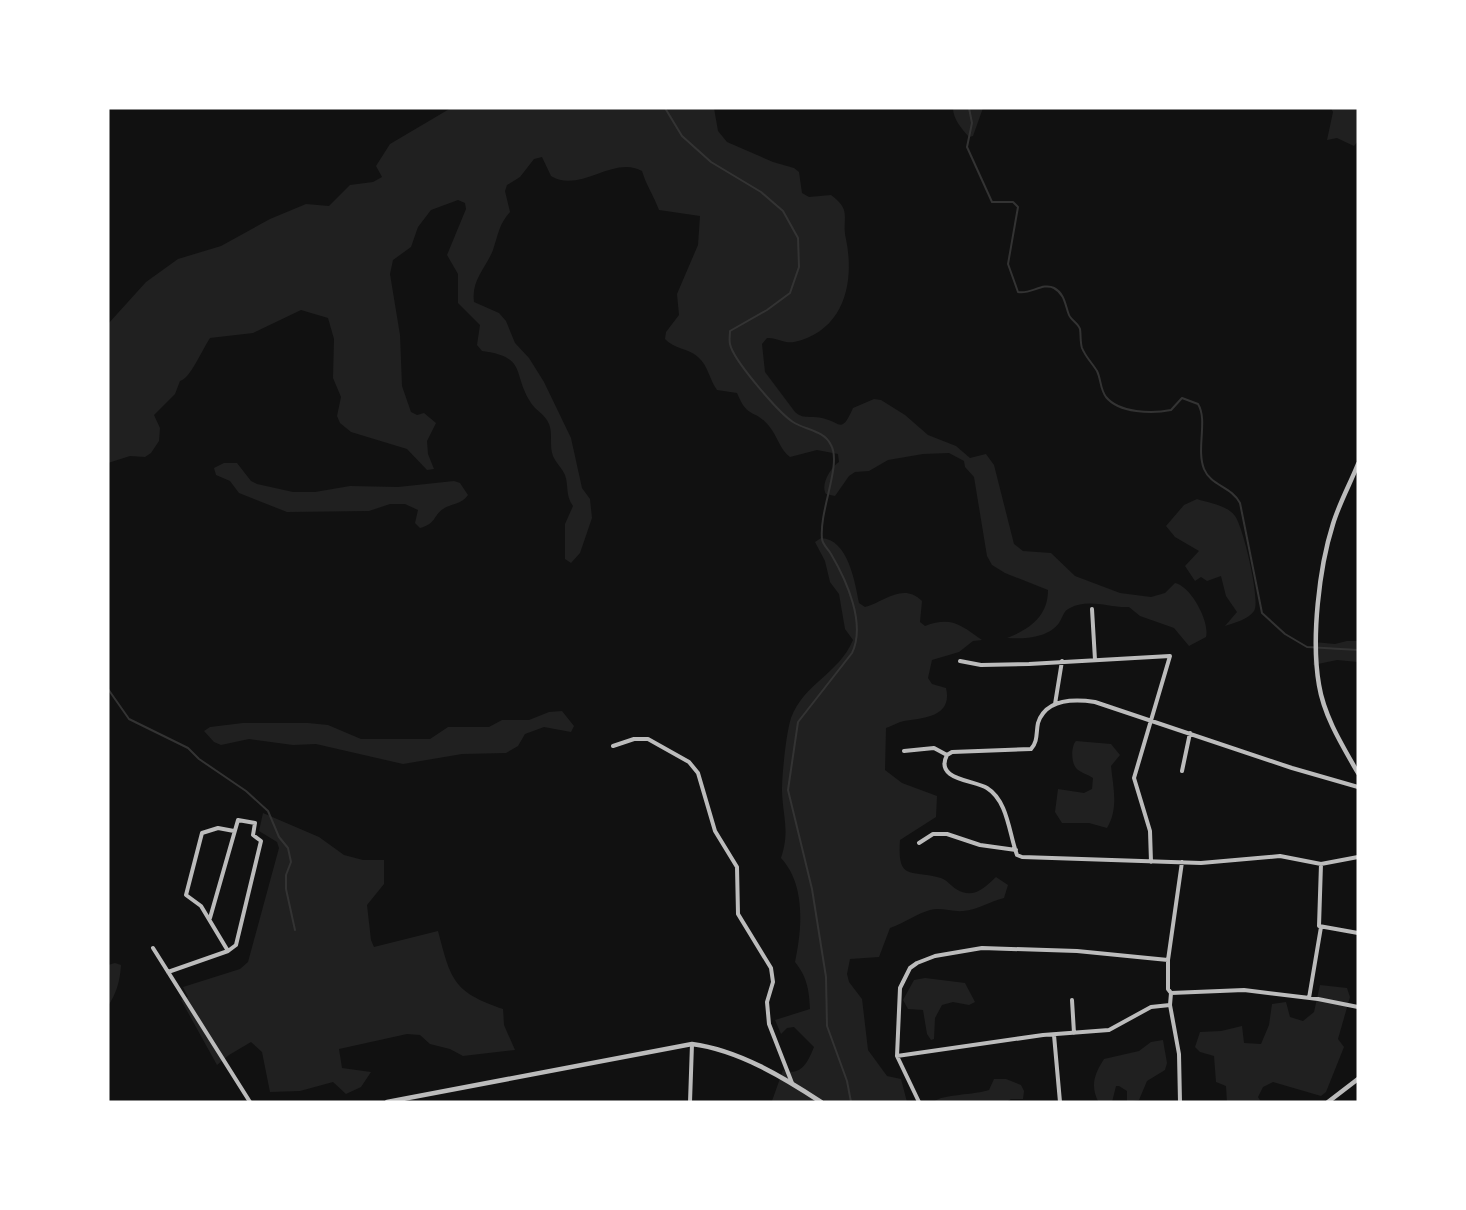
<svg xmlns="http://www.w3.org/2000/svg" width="1466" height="1210" font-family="Jost,sans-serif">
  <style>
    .green { fill: #202020 }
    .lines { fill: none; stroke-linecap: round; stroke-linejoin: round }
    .stream { stroke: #333; stroke-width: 2 }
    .minor { stroke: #bcbcbc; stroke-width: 4 }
    .tertiary { stroke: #bcbcbc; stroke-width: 4.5 }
  </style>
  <rect width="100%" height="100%" fill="#111"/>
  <path class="green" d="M451,108H714L718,131L727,142L773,162L794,168L799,172L802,193L809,197L831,195C853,211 841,218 846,239C855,283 844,331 794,342C785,344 776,337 767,338L762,344L765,372L795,412C804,420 810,415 822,418C841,422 841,435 853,408L874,399L881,400L905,415L928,435L956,446L970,458L986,454L994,465L1014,544L1023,551L1051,553L1075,576L1120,593L1151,597L1165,593L1175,583C1191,586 1210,622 1206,637L1189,646L1174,628L1140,616L1129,607C1109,608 1089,598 1070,608C1063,611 1063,617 1059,623C1048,638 1025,639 1007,638C1030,629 1048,616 1048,590L1005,573L992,565L987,556L974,477L965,467L964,461L949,453L923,454L888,460L869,471L855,472L849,476L835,496L826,494C820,485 831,467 839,462L838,454L817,450L790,457C780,450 777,435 769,426C754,408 748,420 737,393L717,390C709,379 709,367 698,357C688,348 674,349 665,339L666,332L679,315L677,294L698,245L700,216L659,210C654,196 646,185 642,171C613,155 580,194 551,176L542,157L534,159L520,177L507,185L505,191L510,212C499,224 498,235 493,250C486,268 471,280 474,302L499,313L506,321L515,343L529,358L544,382L571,438L582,488L590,499L592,518L580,553L571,563L565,559V524L573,506C565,495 569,486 565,475C562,468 556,463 553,456C549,446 553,433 549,424C545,414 536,411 531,403C512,374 528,357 482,351L477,345L480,325L458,303V274L447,255L466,209L465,203L458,200L431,210L418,227L411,247L393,260L390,274L400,335L402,386L411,412L417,415L424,413L436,423L427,441L428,454L434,469L427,470L407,449L351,432L340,423L337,416L341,397L333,378L334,339L328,318L301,310L253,333L210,338C202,350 190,379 180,381L175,394L154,415L160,428L159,441L151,453L145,457L130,456L108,463V324L146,282L178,259L221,246L270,219L306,204L329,206L350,185L373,182L382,177L376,166L390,144Z
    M953,108H983L973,136L969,137C962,129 953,119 953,108Z
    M1331,108H1358V141L1354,146L1337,138L1327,140L1333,112Z
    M224,463H237L251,481L257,484L293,492H315L350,486L398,487L454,481L460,483L468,495C461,505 452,503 443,509C433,516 436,524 420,528L415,523L418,510L405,504H390L369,511L287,512L239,493L230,481L216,475L214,468Z
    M1197,499C1209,503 1227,505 1235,516C1243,526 1261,602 1254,611C1249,619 1234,623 1225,626L1237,612L1226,596L1221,576L1207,581L1201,577L1195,581L1185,566L1199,551L1175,537L1166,526L1184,505Z
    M821,538C848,539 855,582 859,603L865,607C884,602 903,582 922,601L920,622L925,626C951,616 961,625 982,640L973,641L959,652L932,660L928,678L932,684L946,688C953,717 923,718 904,721C898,722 892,726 886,728L885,770L902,783L937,796L936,817L900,840C897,882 911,869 941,878C947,880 951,886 956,889C973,900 984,888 996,877L1008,885L1004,898C990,901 978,910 963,911C952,912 940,907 930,910C916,914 904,923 890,928L879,957L850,959L847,974L849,982L862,999L868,1050L887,1076L901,1079L907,1102L772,1101L783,1070C801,1077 808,1062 814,1047L794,1027L787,1028L781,1034L775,1020L810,1009C809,989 807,977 795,962C802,929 806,885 781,858C790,831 783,818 782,791C782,774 786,734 791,718C805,682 838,675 853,640L845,629L839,594L830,582L825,561L815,542Z
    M1347,641H1358V662L1337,660L1313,665L1314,642L1335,644Z
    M562,711L574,726L571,732L544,727L525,734L518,746L506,753L462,754L403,764L316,744L293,745L249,739L221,745L214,742L204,731L210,727L243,723H308L328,725L361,739H430L448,727H489L502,720H529L549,712Z
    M1076,741L1111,744L1120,755L1111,766C1113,787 1119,808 1107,828L1089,823H1062L1055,812L1058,789L1084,793L1092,789L1093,778C1088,774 1080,773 1076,768C1071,762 1071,746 1076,741Z
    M263,813L319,837L344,855L363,860H384V884L367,905L371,940L374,947L438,931C451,980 453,992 503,1009L504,1025L515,1050L463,1056L450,1049L430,1044L420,1035L407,1034L339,1049L342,1068L371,1072L361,1087L346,1094L333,1082L300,1091L270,1092L262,1052L251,1042L229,1055L217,1065L181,1000L188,997L183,987L240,969L248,962L279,848L277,842L259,831Z
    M115,963L121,965C120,982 116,994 108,1006V965Z
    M925,978L965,983L975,1002L969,1005L953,1002L942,1005L935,1018L934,1039L931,1040L927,1034L923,1010L908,1009L903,1000L914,980Z
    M1320,985L1347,988L1350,997L1338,1039L1344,1047L1326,1092L1321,1096L1273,1082L1263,1087L1258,1097L1261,1102H1227L1226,1086L1216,1082L1214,1056L1200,1052L1195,1047L1200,1032L1221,1031L1242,1026L1244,1043L1261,1044L1269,1025L1272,1004L1286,1002L1290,1017L1303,1021L1314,1012Z
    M1163,1040L1167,1063L1165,1070L1147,1081L1139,1100L1127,1102V1091L1119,1086H1116L1112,1102L1098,1101C1090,1085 1095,1073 1104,1059L1139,1051L1151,1042Z
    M994,1079H1006L1021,1085L1024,1091L1023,1099H1011L1006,1102H934C941,1094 976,1095 989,1090Z"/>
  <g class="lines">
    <path class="stream" d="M665,108L682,136L711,162L761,192L783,211L798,238L799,267L790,293L767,310L730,331C730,335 729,340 730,344C733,360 779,413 793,422C805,430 824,430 831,445C842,465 819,510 822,539C823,545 828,549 831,554C847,581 866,624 852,653L798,722L788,790L812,889L826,977L827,1026L847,1081L851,1102
      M969,108L972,123L967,147L992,202H1013L1018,207L1008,264L1018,292C1030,295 1043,282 1054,288C1065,294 1065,305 1069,315C1071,320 1078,323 1080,329C1081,335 1080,342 1082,348C1085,356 1092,363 1097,371C1101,379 1100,389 1106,397C1119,413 1152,414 1171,410L1182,398L1198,404C1208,420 1196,449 1204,469C1211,486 1231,486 1240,503L1262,613L1285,634L1307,647L1358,650
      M108,689L129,719L188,748L199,759L246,791L268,811L279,837L288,848L291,862L286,875V889L295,930"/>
    <path class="minor" d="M1092,609L1095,660
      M960,661L981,665L1029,664L1170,656L1134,778L1150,831L1151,862
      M1055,704L1062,661
      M613,746L634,739H648L689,762L698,773L715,831L737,867L738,914L771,968L773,982L767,1002L769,1024L792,1083
      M904,751L934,748L947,755
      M947,755C934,780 974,780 987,788C1008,801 1009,834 1017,855L1022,857L1201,863L1280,856L1321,864L1358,857
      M947,755L952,752L1031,749C1038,742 1036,732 1038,723C1046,698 1075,699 1095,702L1292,768L1358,787
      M1182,771L1190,733
      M919,843L933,834H947L980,845L1016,850
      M1321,864L1319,926L1358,933
      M153,948L250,1102
      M228,951L201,906L186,895L202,833L218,828L234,831
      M1168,960L1182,862
      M168,972L228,951L236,945L261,841L253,835L255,823L238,820L210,918
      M1171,993L1170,1005L1179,1054L1180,1102
      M1309,998L1321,927
      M1072,1000L1074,1033
      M1054,1035L1060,1102
      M897,1056L1043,1035L1109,1030L1151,1007L1170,1005
      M690,1102L692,1044
      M919,1102L897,1056L900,988L910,968L917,963L935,956L982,948L1077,951L1168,960V989L1171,993L1244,990L1318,999L1358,1007"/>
    <path class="tertiary" d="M1358,464C1350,484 1339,504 1333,524C1319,568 1311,639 1319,685C1324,716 1342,745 1358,773
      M387,1102L692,1044C738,1050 783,1077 821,1102
      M1328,1102L1358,1079"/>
  </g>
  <rect width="1466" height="1210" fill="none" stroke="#ffffff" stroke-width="219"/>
</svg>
